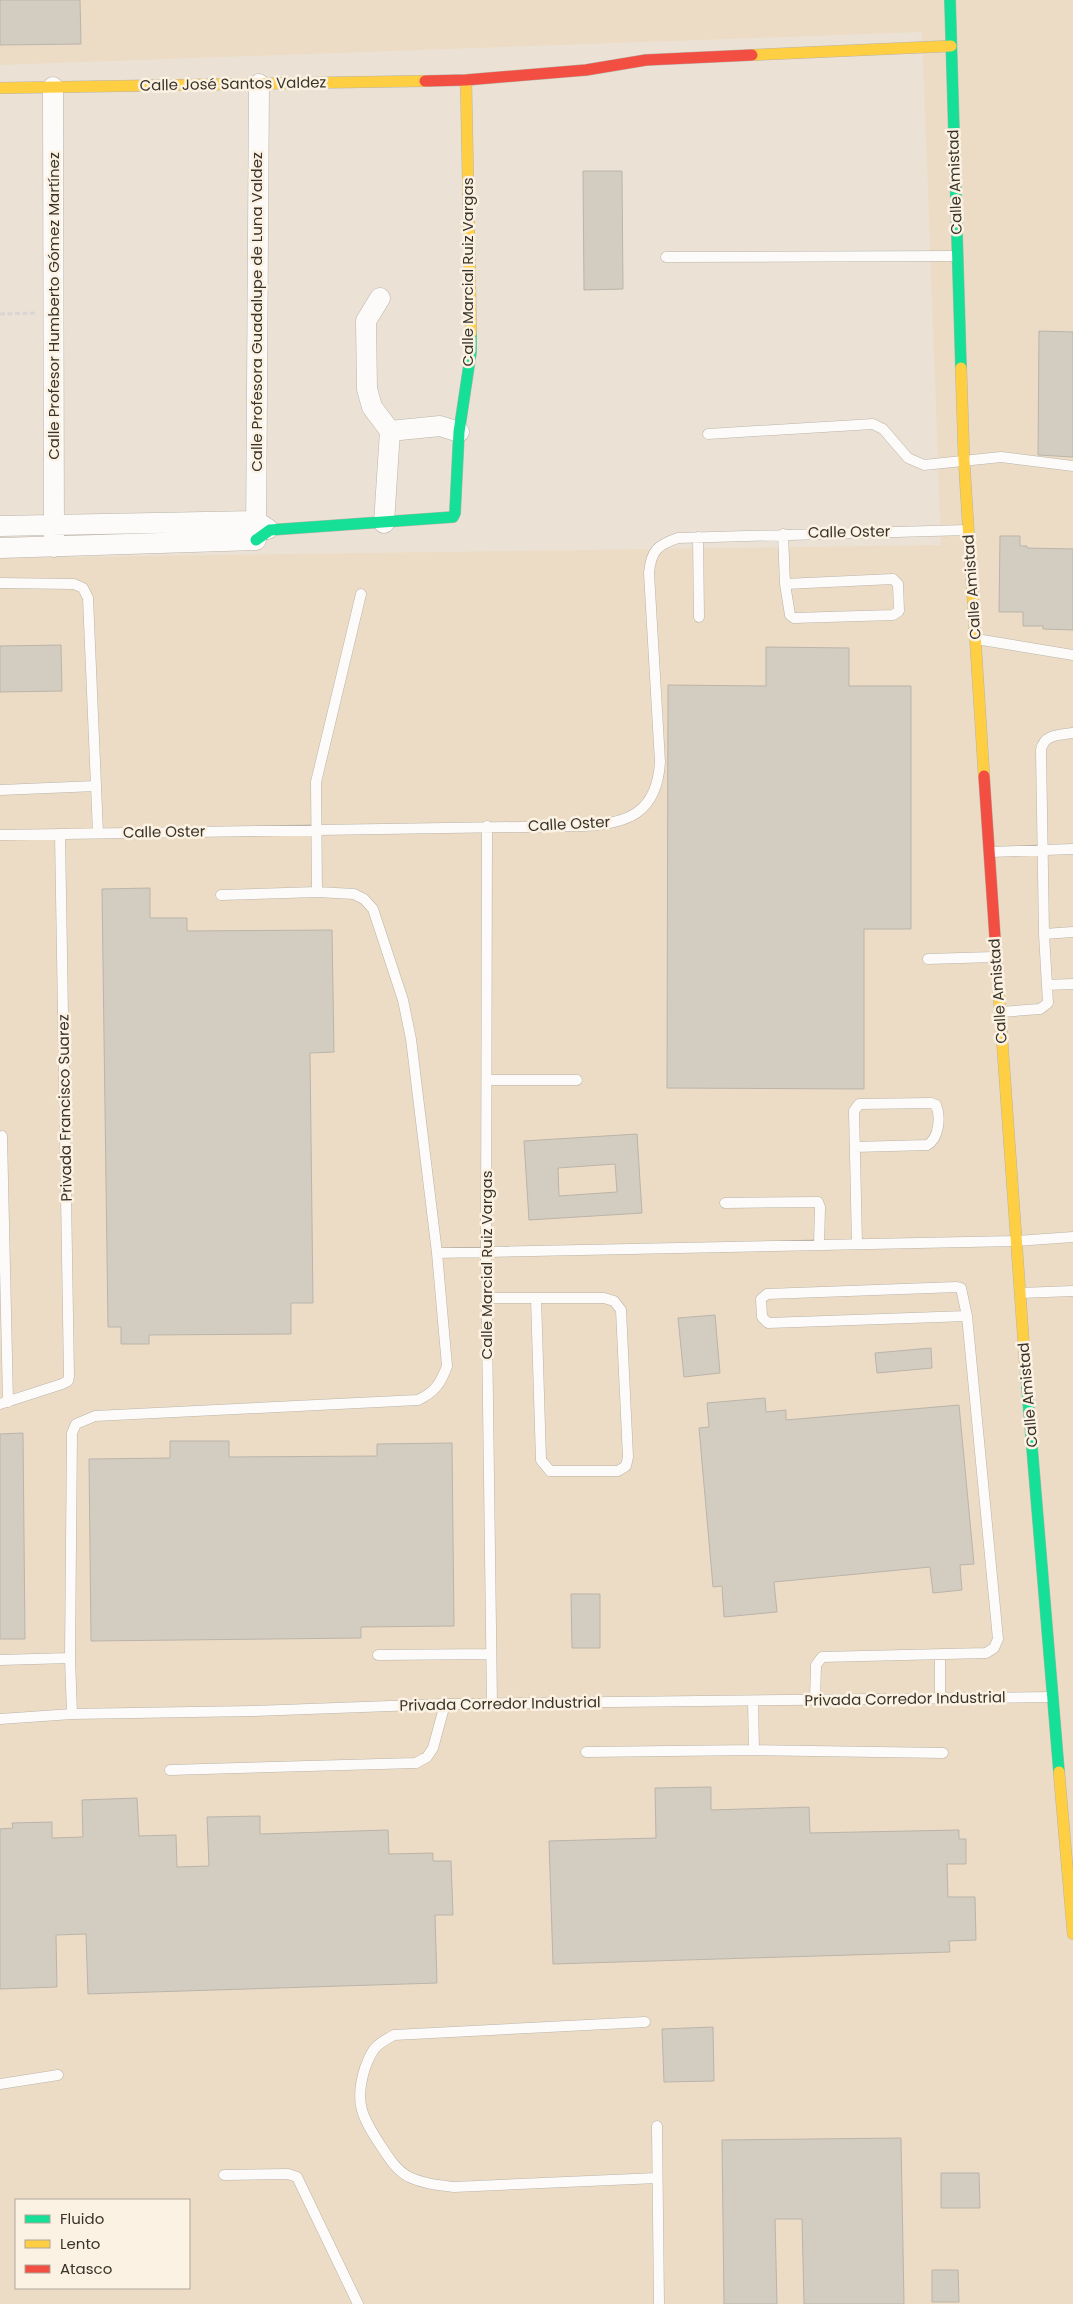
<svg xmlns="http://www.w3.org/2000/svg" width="1073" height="2304" font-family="Poppins,sans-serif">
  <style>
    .built { fill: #ecdcc5; fill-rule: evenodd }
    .building { fill: #d3ccc1; stroke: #bbb4aa; fill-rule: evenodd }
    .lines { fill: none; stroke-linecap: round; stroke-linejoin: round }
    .lane-casing { stroke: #bab3a8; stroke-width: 11 }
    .street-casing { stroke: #bab3a8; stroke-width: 21 }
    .fast-casing { stroke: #bab3a8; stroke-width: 12 }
    .slow-casing { stroke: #bab3a8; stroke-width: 12 }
    .jam-casing { stroke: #bab3a8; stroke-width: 12 }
    .path { stroke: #d8d5d2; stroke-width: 3; stroke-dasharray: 5 2.5; stroke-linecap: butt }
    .lane { stroke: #fcfbf9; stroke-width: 10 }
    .street { stroke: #fcfbf9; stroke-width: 20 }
    .fast { stroke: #16e098; stroke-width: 11 }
    .slow { stroke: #ffcf43; stroke-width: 11 }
    .jam { stroke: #f24e42; stroke-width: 11 }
    .labels { text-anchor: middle; stroke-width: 5; stroke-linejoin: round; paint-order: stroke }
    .street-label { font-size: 15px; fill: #393329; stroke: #fcf2e3 }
  </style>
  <rect width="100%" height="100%" fill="#ebe2d5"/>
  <path class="built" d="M0,0H1073V2304H0V558L941,545L922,32L0,65ZM16,2200H189V2288H16Z"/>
  <path class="building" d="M0,0H80L81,44L0,45Z
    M583,171H622L623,289L584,290Z
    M1039,331L1073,332V457L1038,455Z
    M1000,536H1020V546H1027V548L1073,549V630L1043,629V626H1023V612H999Z
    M61,645L62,691L0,692V646Z
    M766,647L849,648V686H911V929H864V1089L667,1088L668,685L766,686Z
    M150,888V918H187V931L332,930L334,1052L310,1053L313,1303H291V1334L149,1335V1344H121V1327H108L102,889Z
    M637,1134L642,1213L529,1220L524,1141ZM615,1164L617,1192L559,1196L558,1168Z
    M715,1315L720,1373L684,1377L678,1318Z
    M931,1348L932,1368L877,1373L875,1353Z
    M765,1398L766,1412L786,1410V1420L959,1405L974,1564L960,1565L962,1590L933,1593L930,1567L774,1582L777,1612L724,1617L722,1586L713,1587L699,1428L709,1427L707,1403Z
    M23,1433L25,1639H0V1434Z
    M170,1441H229V1457L377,1456V1444L452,1443L454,1626L361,1627V1638L91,1641L89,1459L170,1458Z
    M571,1594H600V1648H572Z
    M711,1787V1810L809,1807L810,1833L959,1830V1839H966V1864H947L948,1897H975L976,1940L949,1941L950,1952L553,1964L549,1841L656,1838L655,1788Z
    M137,1798L139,1836L176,1835L177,1867L209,1866L207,1817L260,1816V1834L388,1830L389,1854L433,1853V1861H451L453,1915H435L437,1983L88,1994L86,1934L56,1935L57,1987L0,1989V1829L13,1828L12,1823L52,1822V1838L83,1837L82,1800Z
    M713,2027L714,2081L664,2082L662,2029Z
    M901,2138L904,2304H804L802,2219H775L777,2304H724L722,2140Z
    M941,2173H979L980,2208H941Z
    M932,2270H958L959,2302H932Z"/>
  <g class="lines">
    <g class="lane-casing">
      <path id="lane" d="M666,257L957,256
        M708,434L873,424L883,429L908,458L924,465L1001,457L1073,466
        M783,534L785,584L790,615L794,618L893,615L899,611L898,584L893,579L785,584
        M698,537L699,617
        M0,583L74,584L83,588L88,598L98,833
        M976,639L1073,655
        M0,790L96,786
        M487,826L486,1253L492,1704
        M0,835L582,826C628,824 657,813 660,762L649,573C651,551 657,545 678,538L967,530
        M990,852L1073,849
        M317,892L316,782L361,594
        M1044,934L1073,932
        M928,959L994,957
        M1047,985L1073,984
        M1000,1012L1040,1009L1048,1003L1044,934L1041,750C1044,734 1059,735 1073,733
        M487,1080H577
        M2,1136L8,1402
        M855,1147L927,1145C939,1139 941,1117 936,1105L931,1103L859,1104L854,1111L857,1244
        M725,1203L818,1202L820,1207L819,1245
        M437,1253L1015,1241L1073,1237
        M1020,1293L1073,1291
        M487,1298H604L614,1301L621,1310L628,1457L626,1466L618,1471H550L541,1460L536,1298
        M0,1404L62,1384L68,1381L69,1376L60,834
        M378,1655L491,1654
        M70,1658L72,1433L76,1424L95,1416L418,1400C435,1392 441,1383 447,1366L437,1253L411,1039L403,1000L373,909L364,899L354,894L317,892L221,895
        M0,1660L70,1658L72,1714L253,1711L445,1704L1051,1697
        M940,1699V1655
        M815,1700L816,1665L822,1657L986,1653L994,1648L998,1639L967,1316L961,1288L957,1287L767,1294L761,1299L762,1317L768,1323L967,1316
        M753,1701L754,1750
        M0,1719L72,1714
        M586,1752L754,1750L943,1753
        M170,1770L416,1763L427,1757L433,1748L445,1704
        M645,2022L394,2035C375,2045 372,2049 365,2068C354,2103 362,2117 381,2146C389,2158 396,2170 409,2177C424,2184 438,2185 454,2187L657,2178
        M0,2084L58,2075
        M657,2126L659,2304
        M224,2175L288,2174L297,2177L358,2304"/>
    </g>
    <g class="street-casing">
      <path id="street" d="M53,87L54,547
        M380,298L366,321L367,389L372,407L390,431
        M384,523L390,431L440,426L459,432
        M0,526L256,521L268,529
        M0,548L256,540L259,84"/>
    </g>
    <g class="fast-casing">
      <path id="fast" d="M950,0L961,368
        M256,540L270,530L453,517L455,513L459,432L471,352V333
        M1025,1363L1059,1772"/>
    </g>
    <g class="slow-casing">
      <path id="slow" d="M752,55L951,46
        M466,80L471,333
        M0,88L425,81
        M961,368L964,460L984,776
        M998,982L1025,1363
        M1059,1772L1073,1934"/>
    </g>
    <g class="jam-casing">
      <path id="jam" d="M425,81L466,80L586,70L646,60L752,55
        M984,776L998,982"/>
    </g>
    <path class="path" d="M0,314L37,313"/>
    <use href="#lane" class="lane"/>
    <use href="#street" class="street"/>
    <use href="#fast" class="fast"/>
    <use href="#slow" class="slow"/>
    <use href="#jam" class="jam"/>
  </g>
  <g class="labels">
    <g class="street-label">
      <text transform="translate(233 84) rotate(-1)" y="5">Calle José Santos Valdez</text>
      <text transform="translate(955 182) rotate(-92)" y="5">Calle Amistad</text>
      <text transform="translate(468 272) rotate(-90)" y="5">Calle Marcial Ruiz Vargas</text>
      <text transform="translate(54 306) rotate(-90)" y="5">Calle Profesor Humberto Gómez Martínez</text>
      <text transform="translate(257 312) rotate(-90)" y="5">Calle Profesora Guadalupe de Luna Valdez</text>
      <text transform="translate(849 532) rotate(-1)" y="5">Calle Oster</text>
      <text transform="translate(972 587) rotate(-94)" y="5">Calle Amistad</text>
      <text transform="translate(569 824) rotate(-3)" y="5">Calle Oster</text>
      <text transform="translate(164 832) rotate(-1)" y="5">Calle Oster</text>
      <text transform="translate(998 991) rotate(-94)" y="5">Calle Amistad</text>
      <text transform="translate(65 1108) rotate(-91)" y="5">Privada Francisco Suarez</text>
      <text transform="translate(487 1265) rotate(-90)" y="5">Calle Marcial Ruiz Vargas</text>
      <text transform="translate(1028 1395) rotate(-95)" y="5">Calle Amistad</text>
      <text transform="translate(905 1699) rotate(-1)" y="5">Privada Corredor Industrial</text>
      <text transform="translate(500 1704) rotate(-1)" y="5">Privada Corredor Industrial</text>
    </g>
  </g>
  <rect x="15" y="2199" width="175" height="90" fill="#fcf2e3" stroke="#aea699"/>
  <rect x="25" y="2215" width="25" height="8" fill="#16e098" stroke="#aea699"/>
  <text x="60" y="2224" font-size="15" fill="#393329">Fluido</text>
  <rect x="25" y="2240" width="25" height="8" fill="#ffcf43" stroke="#aea699"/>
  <text x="60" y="2249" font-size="15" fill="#393329">Lento</text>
  <rect x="25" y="2265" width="25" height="8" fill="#f24e42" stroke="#aea699"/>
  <text x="60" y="2274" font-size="15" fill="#393329">Atasco</text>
</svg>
